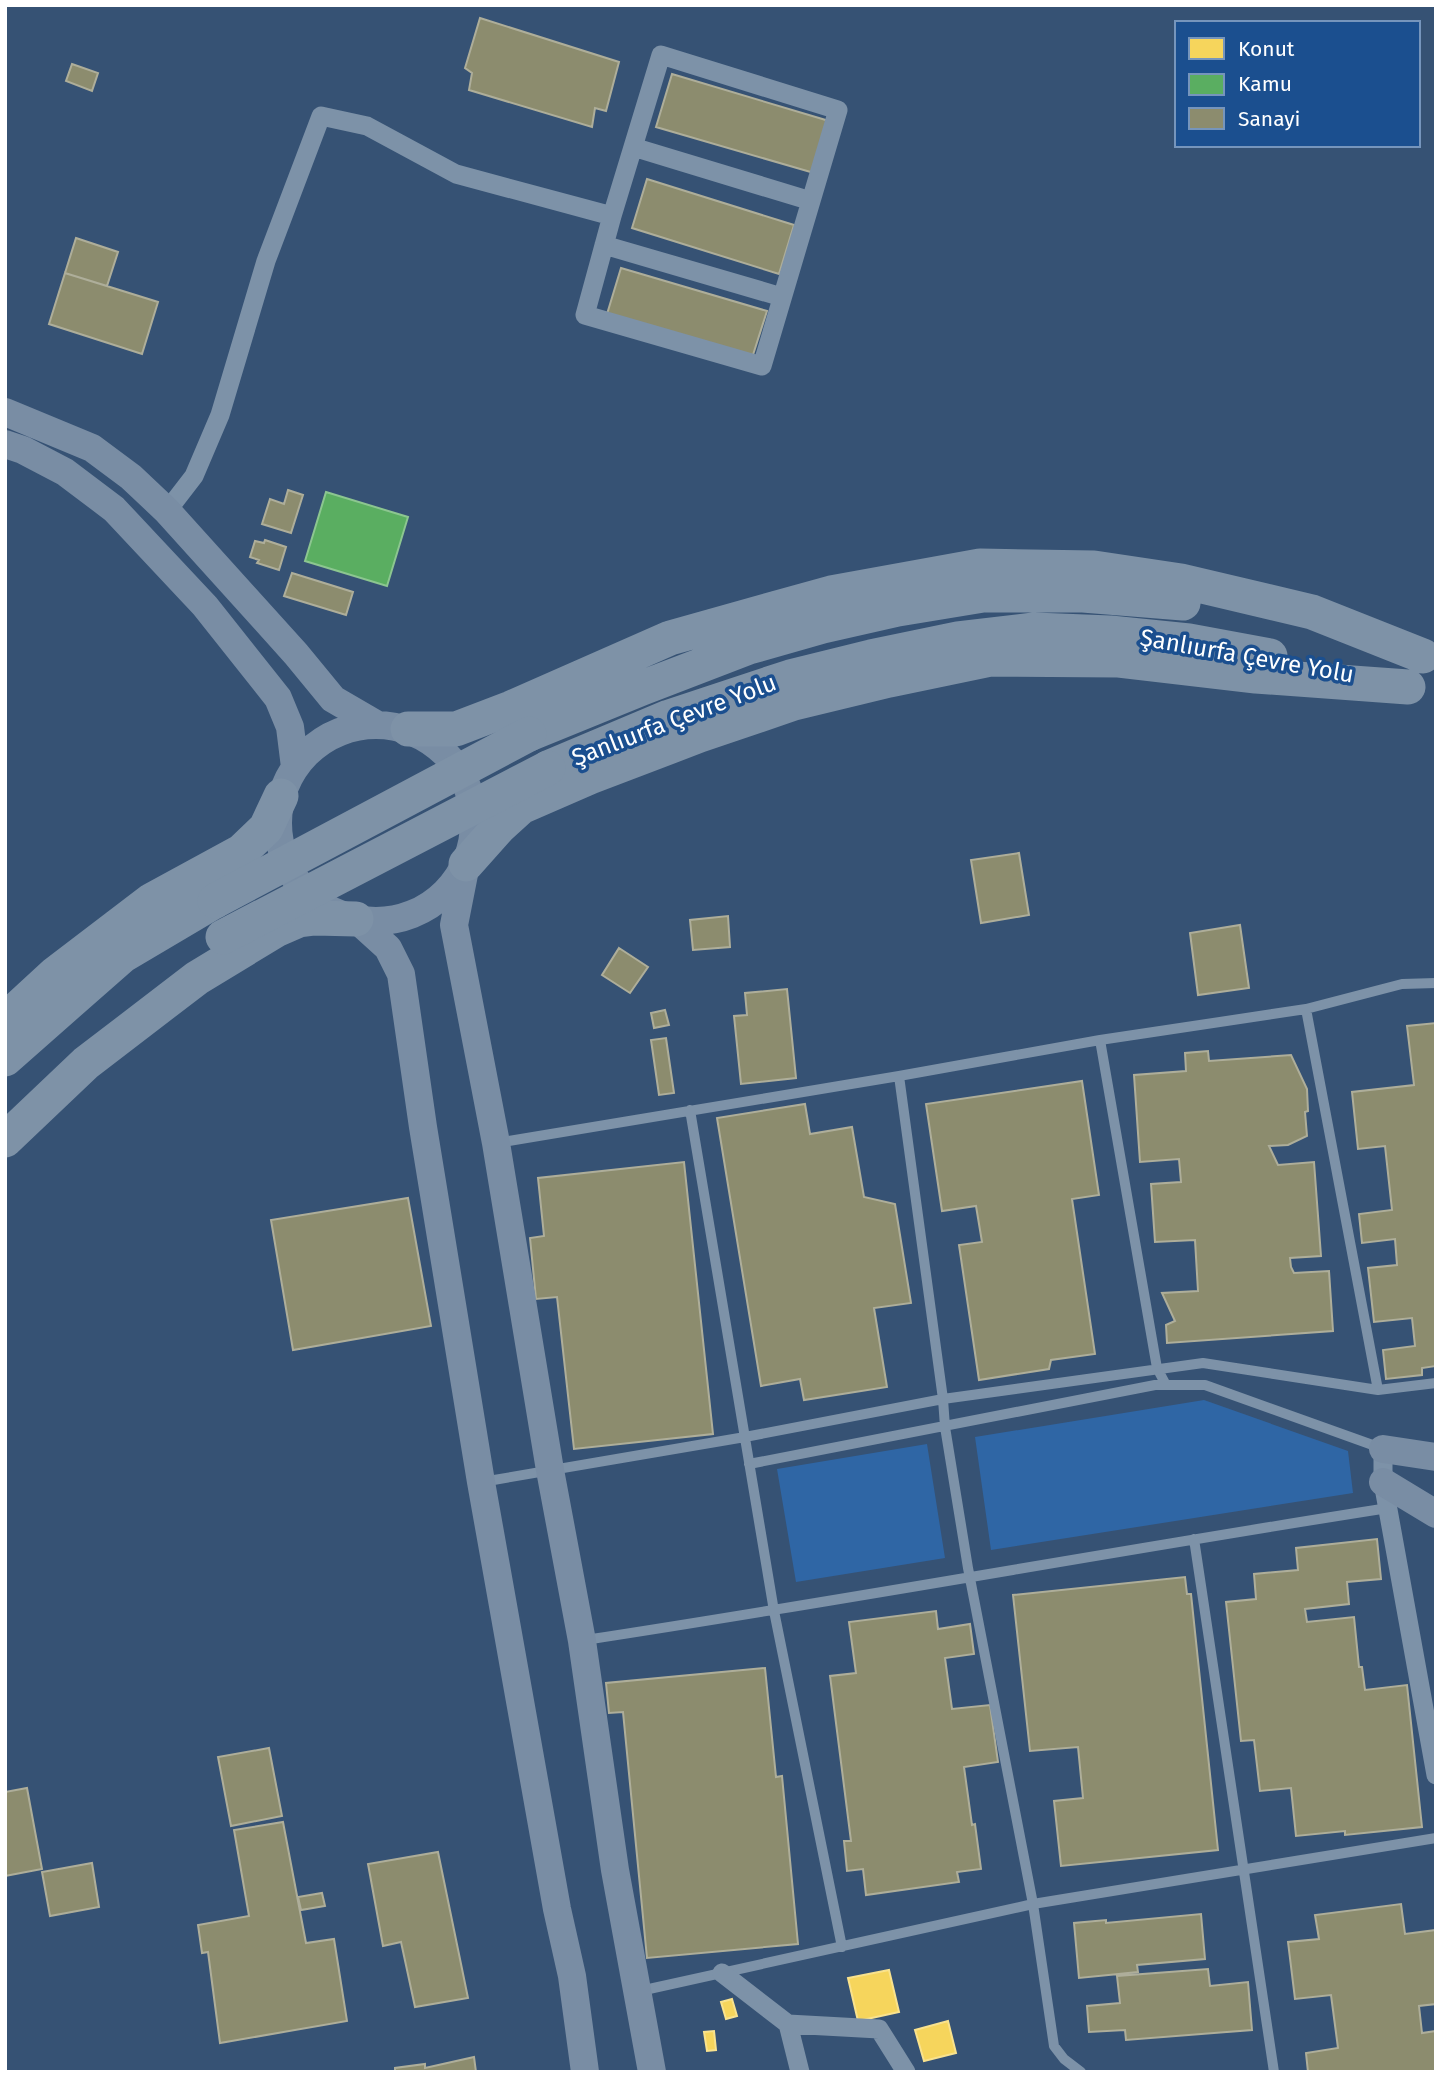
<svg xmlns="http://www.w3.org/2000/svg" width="1441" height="2077" font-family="'Fira Sans',sans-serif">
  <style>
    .green { fill: #2f66a5 }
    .homes { fill: #f6d55c; stroke: #f9e28d; stroke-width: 2 }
    .public { fill: #5aae61; stroke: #8cc690; stroke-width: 2 }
    .industry { fill: #8c8c6e; stroke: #aeae9a; stroke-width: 2 }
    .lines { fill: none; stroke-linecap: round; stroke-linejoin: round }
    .lane { stroke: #7d92a8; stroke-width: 10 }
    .street { stroke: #7d92a8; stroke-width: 19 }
    .secondary { stroke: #798da4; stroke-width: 28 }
    .highway { stroke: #7e92a7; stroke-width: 35 }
    .highway-bridge { stroke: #7e92a7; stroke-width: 35 }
    .labels { text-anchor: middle; stroke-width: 7; stroke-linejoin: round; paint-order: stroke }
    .street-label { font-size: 24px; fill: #fff; stroke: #1b4f8f }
  </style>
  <rect width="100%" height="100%" fill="#365274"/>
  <path class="green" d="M1204,1400L1348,1451L1353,1493L991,1550L975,1437Z
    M927,1444L945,1558L796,1582L777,1469Z"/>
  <path class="homes" d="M889,1970L899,2012L858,2021L848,1978Z
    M732,1999L737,2016L726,2019L721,2002Z
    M948,2021L956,2053L924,2061L915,2030Z
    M714,2031L716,2050L707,2051L704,2032Z"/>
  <path class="public" d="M326,492L408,517L387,586L305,561Z"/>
  <path class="industry" d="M480,18L619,62L606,111L595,108L592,127L469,90L472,73L465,68Z
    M72,64L98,73L92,91L66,81Z
    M672,74L829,121L814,173L656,127Z
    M647,179L794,225L779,274L632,228Z
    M76,238L118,252L107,286L65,273Z
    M621,268L767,311L752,358L607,314Z
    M65,273L158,302L142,354L49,324Z
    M288,490L303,495L291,533L262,524L270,499L284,504Z
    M265,540L286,547L279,570L257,563L259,560L250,557L255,541L264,543Z
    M292,573L353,592L346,615L284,596Z
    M1019,853L1029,915L981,923L971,860Z
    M728,916L730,947L693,950L690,920Z
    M1240,925L1249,988L1198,995L1190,933Z
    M619,948L648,967L630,993L602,975Z
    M787,989L796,1078L741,1084L734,1016L747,1015L745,993Z
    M665,1010L669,1025L654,1028L651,1013Z
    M1436,1023V1366L1422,1368V1375L1386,1379L1383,1350L1415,1346L1412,1318L1374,1322L1368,1268L1397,1265L1395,1239L1362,1243L1359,1214L1392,1210L1385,1146L1358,1149L1352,1092L1414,1085L1407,1026Z
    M666,1038L674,1093L659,1095L651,1040Z
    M1208,1051L1209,1061L1291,1055L1307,1089L1308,1111L1305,1112L1307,1136L1288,1145L1269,1146L1278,1165L1314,1162L1321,1256L1290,1258L1291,1267L1294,1273L1329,1271L1333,1331L1167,1343L1166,1325L1175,1321L1162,1293L1198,1291L1195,1240L1155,1242L1151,1184L1181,1182L1179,1159L1140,1162L1134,1075L1186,1071L1185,1053Z
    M1082,1081L1099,1195L1072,1199L1095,1354L1051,1360L1049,1369L979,1380L959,1245L982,1242L976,1206L942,1211L926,1104Z
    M805,1104L810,1134L852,1127L864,1197L895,1204L911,1303L874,1308L887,1387L804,1400L800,1379L761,1386L717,1118Z
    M684,1162L713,1434L574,1449L557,1297L536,1299L530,1238L544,1236L538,1178Z
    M408,1198L431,1326L293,1350L271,1220Z
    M1377,1539L1381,1579L1347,1582L1349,1604L1305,1609L1307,1622L1354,1617L1359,1667H1362L1365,1690L1407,1685L1422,1827L1345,1835V1831L1296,1836L1291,1788L1260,1791L1254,1740L1241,1741L1226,1602L1256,1599L1254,1574L1298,1570L1296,1548Z
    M1185,1577L1187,1594H1191L1218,1850L1061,1866L1054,1801L1083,1798L1078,1747L1030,1751L1013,1595Z
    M936,1611L938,1629L970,1624L974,1654L945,1658L952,1709L990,1705L998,1762L964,1767L972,1825L975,1824L981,1869L957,1872L959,1882L866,1895L863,1869L847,1871L844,1841H851L830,1676L856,1673L849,1622Z
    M765,1668L776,1777L782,1776L798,1944L647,1958L623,1712L609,1713L606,1683Z
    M269,1748L282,1816L231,1826L218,1757Z
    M27,1788L42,1869L5,1876V1792Z
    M283,1822L306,1943L334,1939L347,2021L220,2043L208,1952L202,1953L198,1925L249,1916L234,1830Z
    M438,1852L468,1998L415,2007L401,1942L383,1946L368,1864Z
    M92,1863L99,1907L50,1916L42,1872Z
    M322,1893L325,1906L301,1910L298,1897Z
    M1401,1904L1405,1934L1436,1930V2004L1419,2006L1422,2033L1436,2031V2072H1308L1306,2053L1338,2048L1331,1995L1295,1999L1288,1942L1319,1939L1315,1915Z
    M1201,1914L1205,1959L1137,1965L1138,1972L1079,1978L1074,1923L1106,1920V1923Z
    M1208,1969L1210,1986L1248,1982L1252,2030L1126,2040L1125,2030L1089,2032L1087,2006L1120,2003L1117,1976Z
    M474,2057L476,2072H395V2068L425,2064V2068Z"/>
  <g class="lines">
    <path class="lane" d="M1306,1009L1402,984L1436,983
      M1100,1040L1157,1368L1166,1385
      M899,1076L943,1399L945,1427L968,1568L1033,1904L1054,2046L1064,2059L1081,2072
      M690,1110L774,1611L842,1947
      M497,1143L899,1076L1100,1040L1306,1009L1378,1390
      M749,1464L1155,1385H1205L1381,1448
      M482,1482L745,1437L943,1399L1203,1363L1378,1390L1436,1383
      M1194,1539L1274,2072
      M585,1640C853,1599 1120,1550 1388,1508
      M640,1991L1033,1904L1436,1838"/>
    <path class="street" d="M661,55L838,110L762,366L585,315L612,216Z
      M633,147L811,201
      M604,245L782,297
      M167,511L194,476L220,415L266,261L321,116L367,126L456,174L612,216
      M1383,1449V1482L1436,1775
      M722,1973L788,2024L879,2029L906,2072
      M788,2024L800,2072"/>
    <path class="secondary" d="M5,412L92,448L131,477L167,511L296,654L333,699L376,724
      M5,444L23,450L65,472L114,509L205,606L278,698L290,727L295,767
      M278 823a98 98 0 1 1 196 0a98 98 0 1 1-196 0Z
      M466,864L454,925L496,1143L550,1470L582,1641L615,1870L652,2072
      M356,919L388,948L401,974L423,1127L481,1482L557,1909L572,1976L585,2072
      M1383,1449L1436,1457
      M1383,1482L1436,1514"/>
    <path class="highway" d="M408,729H456L511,708L670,638L831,593L980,566L1094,568L1181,581L1312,612L1423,656
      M529,734L642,688L749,647L823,626L898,609L983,595H1083L1183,603
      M548,768L669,717L790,677L871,657L958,639L1034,630L1110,633L1189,641L1270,656
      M466,864L499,827L521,807L590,777L700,735L794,703L889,680L990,659L1119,660L1256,676L1408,687
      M5,1020L55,974L152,900L242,851L266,828L281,796
      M5,1059L122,956L215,901
      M5,1140L86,1063L197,978L276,930L299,920L315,918L356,919"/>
    <path class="highway-bridge" d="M215,901L529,734
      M223,937L548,768"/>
  </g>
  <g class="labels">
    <g class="street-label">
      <text transform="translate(1247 656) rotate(10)" y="8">Şanlıurfa Çevre Yolu</text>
      <text transform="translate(674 720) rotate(-21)" y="8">Şanlıurfa Çevre Yolu</text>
    </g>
  </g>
  <rect width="1441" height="2077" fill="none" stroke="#ffffff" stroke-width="14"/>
  <rect x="1175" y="21" width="245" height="126" fill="#1b4f8f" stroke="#7695bc" stroke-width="2"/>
  <rect x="1189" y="38" width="35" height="21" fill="#f6d55c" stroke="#7695bc" stroke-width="2"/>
  <text x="1238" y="56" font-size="21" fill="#ffffff">Konut</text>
  <rect x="1189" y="74" width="35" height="21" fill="#5aae61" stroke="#7695bc" stroke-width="2"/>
  <text x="1238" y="91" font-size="21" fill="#ffffff">Kamu</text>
  <rect x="1189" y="108" width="35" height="21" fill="#8c8c6e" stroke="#7695bc" stroke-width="2"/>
  <text x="1238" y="126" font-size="21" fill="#ffffff">Sanayi</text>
</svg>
